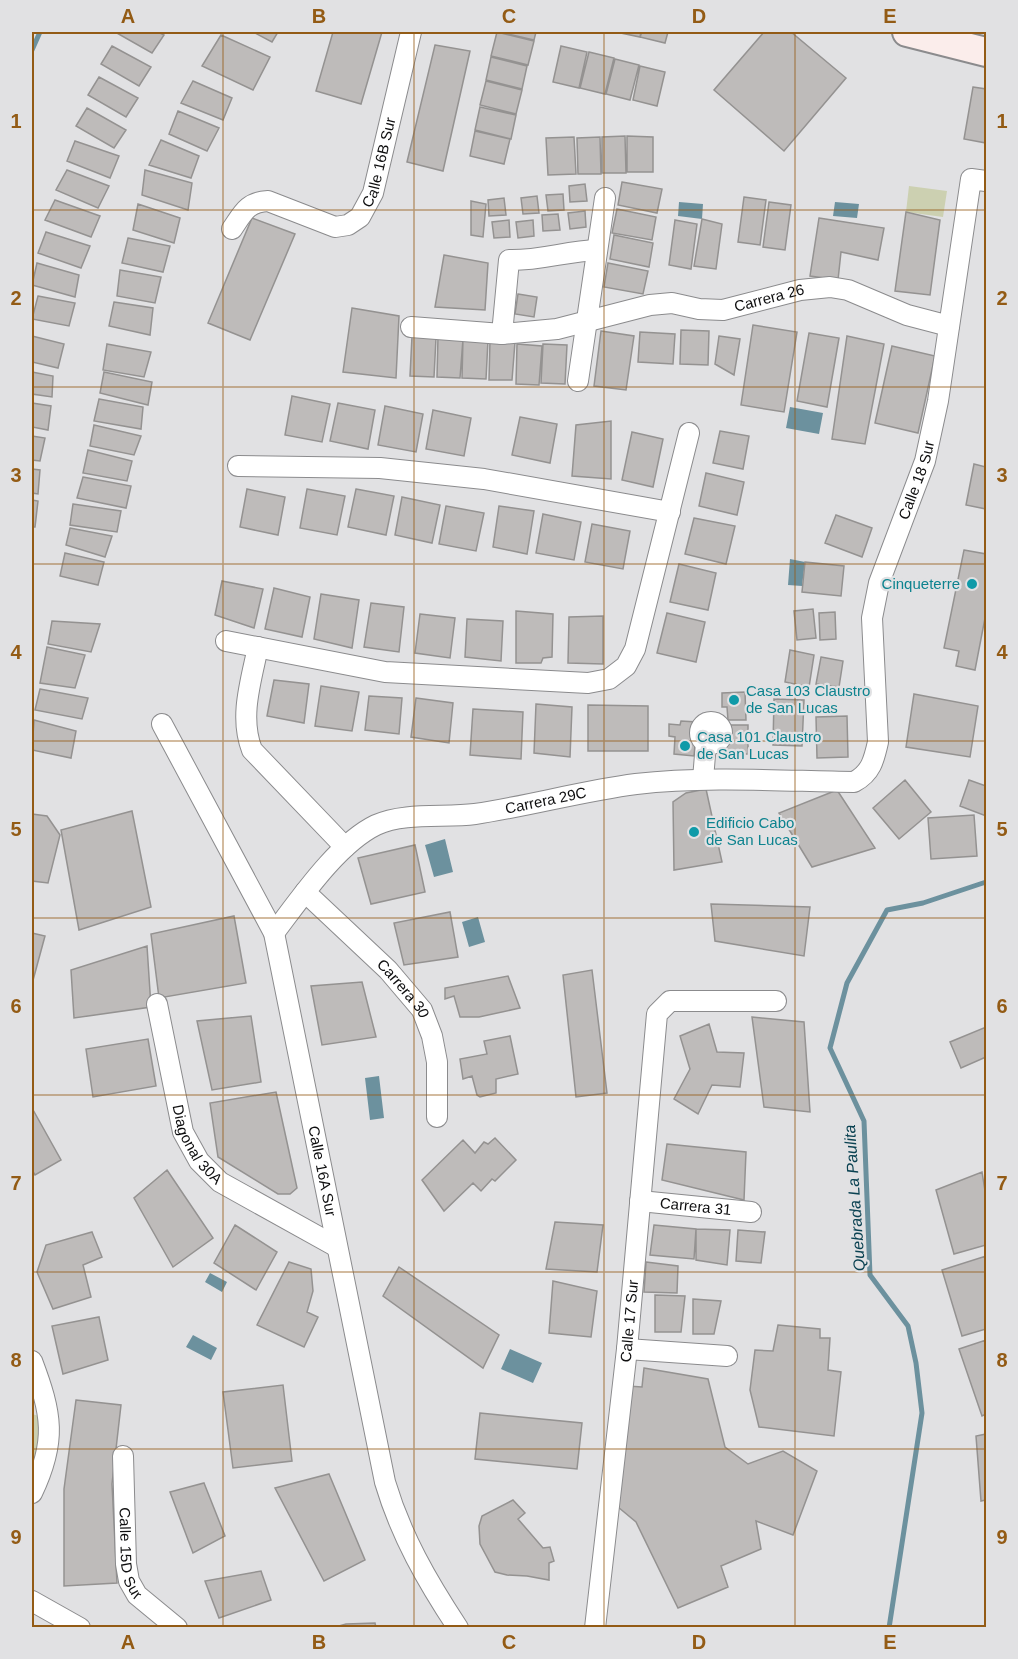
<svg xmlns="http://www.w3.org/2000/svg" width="1018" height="1659" font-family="Arial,sans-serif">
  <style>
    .green { fill: #ccd0b1 }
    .water { fill: #6c919e }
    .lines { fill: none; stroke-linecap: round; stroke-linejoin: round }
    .stream { stroke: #6c919e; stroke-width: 5 }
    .building { fill: #bebbba; stroke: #949291; stroke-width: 1.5 }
    .street-casing { stroke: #8b8b8d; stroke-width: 22 }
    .secondary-casing { stroke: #8b8b8d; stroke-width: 32 }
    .street { stroke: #fff; stroke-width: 20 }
    .secondary { stroke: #fbedeb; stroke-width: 28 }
    .grid { fill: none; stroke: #935b15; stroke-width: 1.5; stroke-opacity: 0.55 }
    .culture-dot { fill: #0f9aa8; stroke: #e1e1e3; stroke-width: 2 }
    .labels { text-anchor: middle; stroke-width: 4.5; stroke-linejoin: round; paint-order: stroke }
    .street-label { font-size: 15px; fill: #0e0e0f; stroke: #e1e1e3 }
    .culture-label { font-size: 15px; fill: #0d838f; stroke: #e1e1e3; text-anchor: start }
    .water-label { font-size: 16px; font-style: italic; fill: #0b4252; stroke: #e1e1e3 }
    .neatline { fill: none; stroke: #935b15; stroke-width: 2 }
    .grid-label { font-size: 20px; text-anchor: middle; font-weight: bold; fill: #935b15 }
  </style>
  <rect width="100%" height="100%" fill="#e1e1e3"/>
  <path class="green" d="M909,186L947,191L943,217L906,212Z
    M32,1414L42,1417L40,1456L32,1471Z"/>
  <path class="water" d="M679,202L703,204L702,219L678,216Z
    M835,202L859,204L857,218L833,216Z
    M790,407L823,413L819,434L786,428Z
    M790,559L805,562L802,586L788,585Z
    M445,839L453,872L434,877L425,845Z
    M478,917L485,942L469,947L462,922Z
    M379,1076L384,1118L370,1120L365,1078Z
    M210,1273L227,1282L222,1292L205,1282Z
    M193,1335L217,1348L211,1360L186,1347Z
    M510,1349L542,1363L533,1383L501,1369Z"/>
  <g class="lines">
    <path class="stream" d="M32,50L40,32
      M889,1628L922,1413L916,1363L908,1326L870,1275L864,1121L830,1048L847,983L887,910L923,903L986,882"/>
  </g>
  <path class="building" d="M115,32H158L164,35L152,53Z
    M253,32H278L272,42Z
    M333,32H382L361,104L316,91Z
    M497,32L534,41L528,65L491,56Z
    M499,32H536L534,40Z
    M616,32H641L640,37Z
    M642,32H668L665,43L640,37Z
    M764,32H791L846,78L784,151L714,90Z
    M221,35L270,57L253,90L202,66Z
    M435,45L470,51L443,171L407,162Z
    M112,46L151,67L139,86L101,64Z
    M561,46L587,52L579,88L553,82Z
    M589,52L614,58L605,94L580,88Z
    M491,57L527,66L522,89L486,80Z
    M615,59L639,65L630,100L606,94Z
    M640,66L665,72L657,106L633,100Z
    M99,77L138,98L126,117L88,95Z
    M193,81L232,98L223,120L181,103Z
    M486,81L522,90L516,114L480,105Z
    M973,87L986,89V143L964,139Z
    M480,107L516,115L511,139L475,130Z
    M87,108L126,130L114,148L76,126Z
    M178,111L219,128L207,151L169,134Z
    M475,131L510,139L504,164L470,156Z
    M625,136L626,173H602V137Z
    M627,136L653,137V172H627Z
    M574,137L576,174L548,175L546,138Z
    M600,137L601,174H578L577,138Z
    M161,140L199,156L191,178L149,165Z
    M75,141L119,156L110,178L67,161Z
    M67,170L109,186L98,208L56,190Z
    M145,170L192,183L188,210L142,195Z
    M622,182L662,189L657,213L618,205Z
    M585,184L587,201L570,202L569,186Z
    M563,194L564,210L548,211L546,195Z
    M537,196L539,213L523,214L521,198Z
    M744,197L766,200L760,245L738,242Z
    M504,198L506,215L489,216L488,200Z
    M55,200L100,216L91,237L45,220Z
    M471,201L486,204L483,237L471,235Z
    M769,202L791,205L785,250L763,247Z
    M138,204L180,218L174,243L133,230Z
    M617,209L656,217L652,240L612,233Z
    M585,211L586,227L570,229L568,213Z
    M906,212L940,220L930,295L895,291Z
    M558,214L560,230L543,231L542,215Z
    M252,218L295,234L250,340L208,323Z
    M819,218L884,228L878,260L841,252L838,280L810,276Z
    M702,219L722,224L716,269L694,266Z
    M509,220L510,237L494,238L492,222Z
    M533,220L534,236L518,238L516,222Z
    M675,220L697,224L691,269L669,265Z
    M46,232L90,246L81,268L38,253Z
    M614,235L653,243L649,267L610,259Z
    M128,238L170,246L163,272L122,263Z
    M444,255L488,263L485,310L435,307Z
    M37,263L79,275L75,297L32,285Z
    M608,263L648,271L643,294L604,287Z
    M120,270L161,277L155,303L117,296Z
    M518,294L537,297L534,317L515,314Z
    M38,296L75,303L69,326L32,319Z
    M114,302L153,308L150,335L109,326Z
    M352,308L399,316L396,378L343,372Z
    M753,325L797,332L784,412L741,405Z
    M681,330L709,331L708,365L680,364Z
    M601,331L634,336L626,390L594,386Z
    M640,332L675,334L673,364L638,362Z
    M809,333L839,338L827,407L797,401Z
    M32,336L64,344L58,368L32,362Z
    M412,336L436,338L434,377L410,376Z
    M719,336L740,339L734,375L715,364Z
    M847,336L884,344L865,444L832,439Z
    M438,337L463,339L460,378L437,377Z
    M463,338L488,340L486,379L462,378Z
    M490,340L515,342L512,380H489Z
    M107,344L151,352L144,377L103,370Z
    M517,344L542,346L539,385L516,384Z
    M543,344L567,345L565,384L541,383Z
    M892,346L935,356L918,433L875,423Z
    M32,372L53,376L52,397L32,394Z
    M104,372L152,382L148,405L100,393Z
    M292,396L330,404L322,442L285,435Z
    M99,399L143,407L141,429L94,421Z
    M32,403L51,406L48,430L32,427Z
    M338,403L375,410L368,449L330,441Z
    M385,406L423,414L416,452L378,445Z
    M433,410L471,418L464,456L426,449Z
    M520,417L557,424L550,463L512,455Z
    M611,421V479L572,476L576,425Z
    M94,425L141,436L134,455L90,446Z
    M720,431L749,436L743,469L713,463Z
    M632,432L663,439L653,487L622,480Z
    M32,436L45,438L40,461L32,460Z
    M88,450L132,461L127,481L83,473Z
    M974,464L986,467V509L966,505Z
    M32,469L40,470L38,494L32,493Z
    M706,473L744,482L737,515L699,506Z
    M83,477L131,486L126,508L77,498Z
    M247,489L285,497L278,535L240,527Z
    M307,489L345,496L337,535L300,528Z
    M356,489L394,496L386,535L348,527Z
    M402,497L440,505L432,543L395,535Z
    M32,500L38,501L35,527H32Z
    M73,504L121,511L117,532L70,525Z
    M446,506L484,513L476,551L439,544Z
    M499,506L534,511L527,554L493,547Z
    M543,514L581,522L574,560L536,553Z
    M836,515L872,528L862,557L825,543Z
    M694,518L735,526L726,564L685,554Z
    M592,524L630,531L623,569L585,562Z
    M70,528L112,536L105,557L66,545Z
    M964,550L986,554V613L975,670L956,666L959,651L944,648Z
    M65,553L104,562L98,585L60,576Z
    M805,562L844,566L841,596L802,592Z
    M679,564L716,573L708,610L670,602Z
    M222,581L263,589L254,628L215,615Z
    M274,588L310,597L302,637L265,629Z
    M321,594L359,600L352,648L314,639Z
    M371,603L404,607L399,652L364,647Z
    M813,609L816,638L797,640L794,611Z
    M516,611L553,614L552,657L543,658L541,663H516Z
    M835,612L836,639L820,640L819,613Z
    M667,613L705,622L696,662L657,653Z
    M420,614L455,618L450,658L415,653Z
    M603,616V664L568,663L569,617Z
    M467,619L503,621L501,661L465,657Z
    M52,621L100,624L91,652L48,644Z
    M47,647L85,655L75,688L40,683Z
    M790,650L814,655L809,687L785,682Z
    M821,657L843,661L839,687L816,684Z
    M274,680L309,684L304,723L267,716Z
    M321,686L359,692L352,731L315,726Z
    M40,689L88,698L82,719L35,710Z
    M745,692L746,720H728L727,707H722V693Z
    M914,694L978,706L970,757L906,747Z
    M369,696L402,698L399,734L365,730Z
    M416,698L453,703L449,743L411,737Z
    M774,699L804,700L802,746L773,745Z
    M536,704L572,707L570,757L534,753Z
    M588,705L648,706V751H588Z
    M473,709L523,712L521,759L470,755Z
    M847,716L848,757L817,758L816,717Z
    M34,720L76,731L71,758L32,750Z
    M681,721L697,722L694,756L674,754L675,737L669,736V724L680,725Z
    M730,725H748V754H725V743H729Z
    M905,780L931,812L899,839L873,808Z
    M969,780L986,786V816L960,806Z
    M706,789L722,862L674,870L673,802L686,793Z
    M837,790L875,848L812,867L779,813Z
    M132,811L151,907L79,930L61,830Z
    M32,814L47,816L60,835L48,883L32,881Z
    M974,815L977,856L931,859L928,818Z
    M415,845L425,892L371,904L358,858Z
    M711,904L810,907L804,956L715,941Z
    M450,912L458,957L404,965L394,923Z
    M234,916L246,983L159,998L151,934Z
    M32,933L45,936L32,984Z
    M147,946L151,1007L74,1018L71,970Z
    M592,970L607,1093L576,1097L563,975Z
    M508,976L520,1008L479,1017H460L454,996L445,999V988Z
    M362,982L376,1037L322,1045L311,986Z
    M251,1016L261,1082L212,1090L197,1021Z
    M752,1017L804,1022L810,1112L764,1107Z
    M709,1024L717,1052L744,1053L740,1087L712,1085L698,1114L674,1099L690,1069L680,1036Z
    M986,1027V1057L961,1068L950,1042Z
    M510,1036L518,1074L496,1079V1093L480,1097L477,1095L472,1076L463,1079L460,1059L487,1054L484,1041Z
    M148,1039L156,1086L93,1097L86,1049Z
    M276,1092L297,1188L290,1194H278L218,1157L210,1103Z
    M32,1108L61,1160L35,1175L32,1170Z
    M495,1138L516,1160L495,1181L492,1179L481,1191L473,1183L444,1211L422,1180L463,1140L475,1153L484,1142L488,1144Z
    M667,1144L746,1152L744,1200L662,1180Z
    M167,1170L213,1238L173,1267L134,1198Z
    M982,1172L986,1197V1245L954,1254L936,1190Z
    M555,1222L603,1225L597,1272L546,1269Z
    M235,1225L277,1252L256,1290L214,1263Z
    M654,1225L696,1229L694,1259L650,1255Z
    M696,1229L730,1230L727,1265L696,1260Z
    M738,1230L765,1232L761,1263L736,1261Z
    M92,1232L102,1257L83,1265L91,1297L53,1309L37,1272L46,1245Z
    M986,1256V1329L962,1336L942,1270Z
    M289,1262L311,1269L313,1291L307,1312L318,1317L304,1347L257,1325Z
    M646,1262L678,1266L677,1293L644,1292Z
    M399,1267L499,1335L483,1368L383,1296Z
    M553,1281L597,1291L591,1337L549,1333Z
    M655,1295L685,1296L681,1332H655Z
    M693,1299L721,1301L714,1334H693Z
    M99,1317L108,1360L63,1374L52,1326Z
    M778,1325L820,1329V1338H830L828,1370L841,1372L834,1436L759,1427L750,1390L755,1350L773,1351Z
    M986,1340V1414L982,1416L959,1349Z
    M644,1368L708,1379L725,1447L748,1464L783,1451L817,1471L793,1535L756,1521L761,1549L721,1566L728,1587L678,1608L636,1522L618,1507L628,1386L642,1387Z
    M283,1385L292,1461L233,1468L223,1392Z
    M76,1400L121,1405L112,1484L117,1583L64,1586V1489Z
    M480,1413L582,1423L577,1469L475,1459Z
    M986,1434V1500L981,1501L976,1436Z
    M329,1474L365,1560L324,1581L275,1488Z
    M204,1483L225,1536L193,1553L170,1492Z
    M513,1500L525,1513L518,1519L543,1548L550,1547L554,1561L549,1563V1580L527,1576L507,1575L495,1572L480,1544L479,1526L482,1516Z
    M261,1571L271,1600L219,1618L205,1581Z
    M375,1623L376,1628H332L346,1624Z"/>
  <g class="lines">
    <g class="street-casing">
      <g id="street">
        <path id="s1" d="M232,229C243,213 247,202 268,201L335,227L348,225L360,217L373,193L411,32"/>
        <path id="s2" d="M411,327L502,334L557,329L650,305L672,303L699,309L723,310L800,290L830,287L848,290L907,315L949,326"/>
        <path d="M502,334L509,260C539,261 567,251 597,250"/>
        <path d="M578,381L605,198"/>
        <path d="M238,466L380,468L484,479L670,512"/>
        <path d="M226,641L385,672L588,683L609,679L626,666L635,649L689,433"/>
        <path d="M258,647C251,681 239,717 252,750L345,847"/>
        <circle cx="711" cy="733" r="11"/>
        <path id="s3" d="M162,724L274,933L385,1482C401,1536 427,1581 458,1628"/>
        <path d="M703,779L706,743"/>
        <path id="s4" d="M305,892L388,970L422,1010L432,1036L437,1062V1117"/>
        <path id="s5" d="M274,933C300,899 337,844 376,825C404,812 445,818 475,814C529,806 582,791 636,784C708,776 781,781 854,782C871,773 874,760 878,742L872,618L879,583L925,461L938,401L971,179L986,181"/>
        <path id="s6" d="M157,1004L183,1132L199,1161L220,1182L337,1247"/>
        <path id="s7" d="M640,1201L751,1212"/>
        <path d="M627,1349L727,1356"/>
        <path d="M32,1361C52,1414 57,1441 32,1493"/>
        <path id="s8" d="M123,1456L126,1564L129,1581L137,1595L177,1628"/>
        <path d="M32,1601L80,1628"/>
        <path id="s9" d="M595,1628L627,1349L657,1014L670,1001H776"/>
      </g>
    </g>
    <g class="secondary-casing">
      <path id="secondary" d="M907,32L986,52"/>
    </g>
    <use href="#street" class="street"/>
    <use href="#secondary" class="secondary"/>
  </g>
  <path class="grid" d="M223,32V1628M414,32V1628M604,32V1628M795,32V1628M32,210H986M32,387H986M32,564H986M32,741H986M32,918H986M32,1095H986M32,1272H986M32,1449H986"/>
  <g class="culture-dot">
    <circle cx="972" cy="584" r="6"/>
    <circle cx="734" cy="700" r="6"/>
    <circle cx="685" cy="746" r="6"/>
    <circle cx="694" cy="832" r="6"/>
  </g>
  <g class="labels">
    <g class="street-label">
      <text dy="5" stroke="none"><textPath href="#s1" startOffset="206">Calle 16B Sur</textPath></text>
      <text dy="5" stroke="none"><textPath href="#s2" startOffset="364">Carrera 26</textPath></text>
      <text dy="5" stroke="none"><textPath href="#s5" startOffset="950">Calle 18 Sur</textPath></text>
      <text dy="5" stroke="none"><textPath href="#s5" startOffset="322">Carrera 29C</textPath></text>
      <text dy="5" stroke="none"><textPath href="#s4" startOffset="138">Carrera 30</textPath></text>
      <text dy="5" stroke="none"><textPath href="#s6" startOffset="148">Diagonal 30A</textPath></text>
      <text dy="5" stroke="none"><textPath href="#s3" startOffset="480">Calle 16A Sur</textPath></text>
      <text dy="5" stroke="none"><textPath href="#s7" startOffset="56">Carrera 31</textPath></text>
      <text dy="5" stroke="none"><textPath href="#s9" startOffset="309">Calle 17 Sur</textPath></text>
      <text dy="5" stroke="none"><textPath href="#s8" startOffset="98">Calle 15D Sur</textPath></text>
    </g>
    <g class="culture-label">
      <text x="960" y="589" text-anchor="end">Cinqueterre</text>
      <text x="746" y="696">Casa 103 Claustro<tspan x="746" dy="17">de San Lucas</tspan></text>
      <text x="697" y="742">Casa 101 Claustro<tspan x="697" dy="17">de San Lucas</tspan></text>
      <text x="706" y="828">Edificio Cabo<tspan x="706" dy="17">de San Lucas</tspan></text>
    </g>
    <g class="water-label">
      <text transform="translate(854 1198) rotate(-94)" y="6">Quebrada La Paulita</text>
    </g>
  </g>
  <rect width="1018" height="1659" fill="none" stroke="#e1e1e3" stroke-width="66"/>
  <rect x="33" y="33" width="952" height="1593" class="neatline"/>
  <g class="grid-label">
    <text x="128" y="23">A</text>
    <text x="319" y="23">B</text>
    <text x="509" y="23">C</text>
    <text x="699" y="23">D</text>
    <text x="890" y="23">E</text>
    <text x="16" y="128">1</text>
    <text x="1002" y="128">1</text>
    <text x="16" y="305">2</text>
    <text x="1002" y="305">2</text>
    <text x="16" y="482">3</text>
    <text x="1002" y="482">3</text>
    <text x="16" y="659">4</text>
    <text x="1002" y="659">4</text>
    <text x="16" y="836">5</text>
    <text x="1002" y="836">5</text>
    <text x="16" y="1013">6</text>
    <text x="1002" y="1013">6</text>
    <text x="16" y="1190">7</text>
    <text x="1002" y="1190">7</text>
    <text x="16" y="1367">8</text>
    <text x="1002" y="1367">8</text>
    <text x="16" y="1544">9</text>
    <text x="1002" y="1544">9</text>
    <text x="128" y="1649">A</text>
    <text x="319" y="1649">B</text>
    <text x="509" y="1649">C</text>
    <text x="699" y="1649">D</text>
    <text x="890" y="1649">E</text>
  </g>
</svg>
